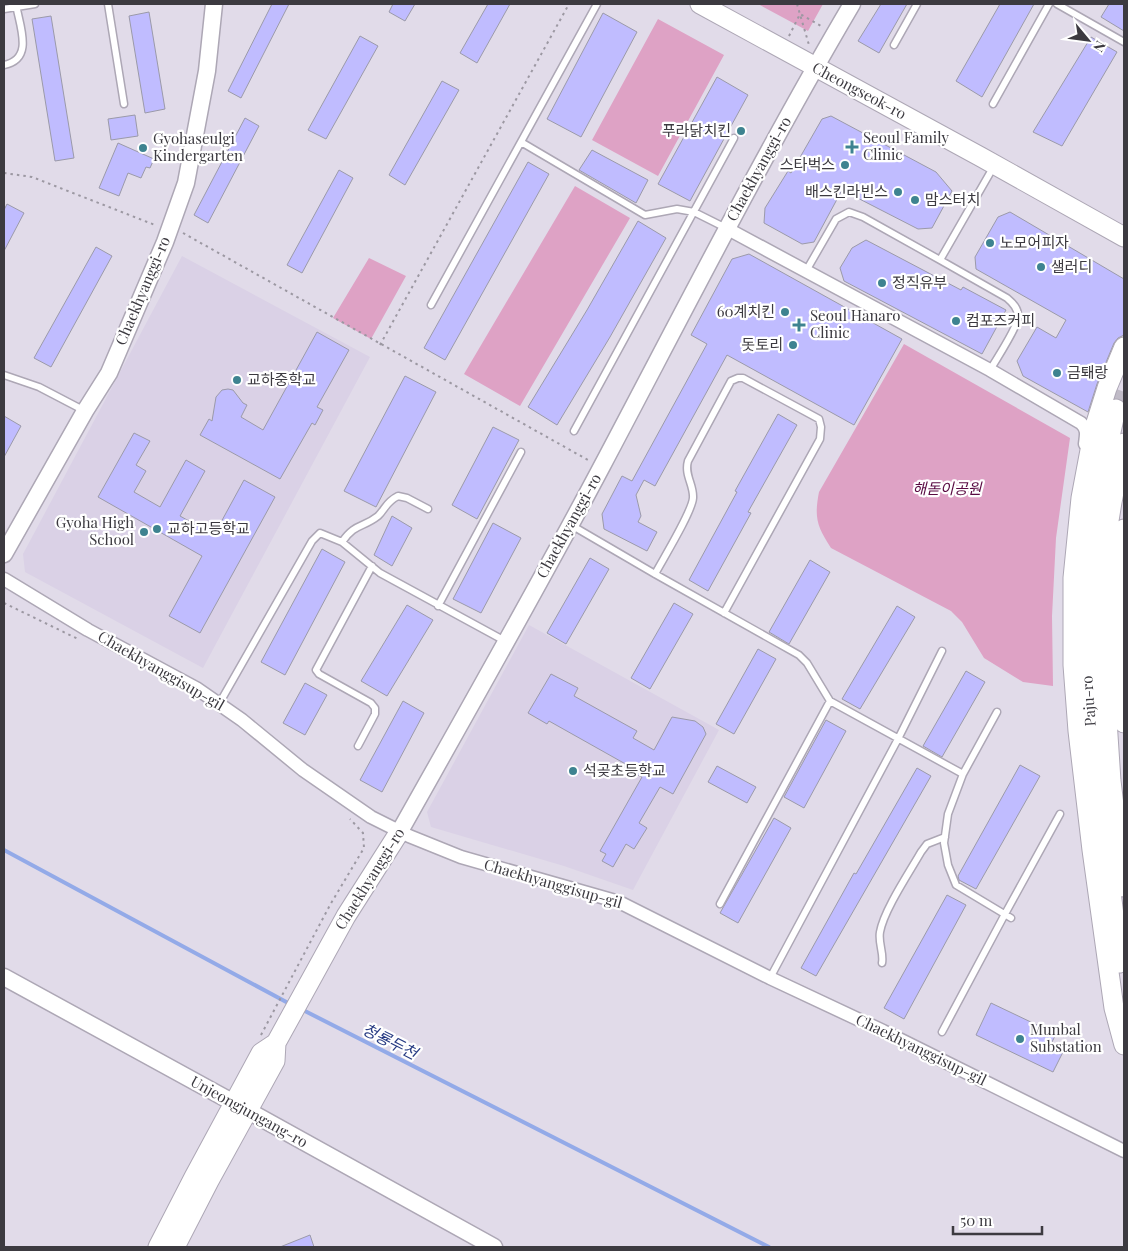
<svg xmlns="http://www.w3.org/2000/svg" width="1128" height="1251" font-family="'Playfair Display','Noto Sans KR',serif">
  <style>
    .built { fill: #dad1e6 }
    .green { fill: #dea2c5 }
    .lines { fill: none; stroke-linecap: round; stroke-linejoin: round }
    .stream { stroke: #93aae8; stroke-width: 4 }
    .building { fill: #c0bcff; stroke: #9b9aa9 }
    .secondary-tunnel { stroke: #c0bbc7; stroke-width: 19; stroke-dasharray: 19 9; stroke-linecap: butt }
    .service-casing { stroke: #ada7b5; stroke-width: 9 }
    .minor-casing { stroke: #ada7b5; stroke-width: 15 }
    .tertiary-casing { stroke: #ada7b5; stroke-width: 19 }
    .secondary-casing { stroke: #ada7b5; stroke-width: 21 }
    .path { stroke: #9c98a2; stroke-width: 2; stroke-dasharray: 2.5 4; stroke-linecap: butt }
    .service { stroke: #fff; stroke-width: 6 }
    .minor { stroke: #fff; stroke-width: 12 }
    .tertiary { stroke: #fff; stroke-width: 16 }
    .secondary { stroke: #fff; stroke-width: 19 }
    .poi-dot { fill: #3e8390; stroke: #fff; stroke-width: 2 }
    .labels { text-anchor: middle; stroke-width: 4.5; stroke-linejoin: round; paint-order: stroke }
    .street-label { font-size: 15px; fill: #3c3a40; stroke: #fff }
    .poi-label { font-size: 15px; fill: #3c3a40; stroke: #fff; text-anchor: start }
    .park-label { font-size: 15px; font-style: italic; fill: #590a42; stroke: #fff }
    .water-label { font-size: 16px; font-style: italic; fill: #283c84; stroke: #fff }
  </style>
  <rect width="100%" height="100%" fill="#e1dbe9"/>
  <path class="built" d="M182,256L370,357L203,668L25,572L23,554Z
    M529,625L719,730L633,890L564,866L431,827L427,812Z"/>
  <path class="green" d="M758,4H823L808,31Z
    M658,19L724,55L658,176L592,140Z
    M575,186L630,218L520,406L464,374Z
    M369,258L406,276L371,339L333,318Z
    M904,344L1070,438L1056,538L1052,616L1053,686L1023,682L984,658L962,622L951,611L831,548C817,526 814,518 819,492Z"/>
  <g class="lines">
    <path class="stream" d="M4,850L290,1004
      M301,1009L769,1247"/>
  </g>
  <path class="building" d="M272,4H289L241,98L228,91Z
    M393,4H415L405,21L389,12Z
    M488,4H510L477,63L460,53Z
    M881,4H907L879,53L858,41Z
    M1000,4H1034L982,97L956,81Z
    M1109,4H1124V31L1101,17Z
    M149,12L165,109L145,113L129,16Z
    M603,13L637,32L581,137L547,119Z
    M51,16L74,158L55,161L32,19Z
    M360,36L378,46L326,139L308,130Z
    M1091,37L1117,52L1062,146L1033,132Z
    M717,77L748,95L690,201L658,184Z
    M442,81L459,90L405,185L389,175Z
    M135,115L138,136L111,140L108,119Z
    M831,116L936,172L952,191L932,228L918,229L842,190L814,242L802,244L764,223L765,208L788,171L791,173L822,119Z
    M245,118L259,126L208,223L194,215Z
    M118,143L154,159L150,168L146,167L141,178L128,173L119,196L99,188Z
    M592,150L648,180L636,203L579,170Z
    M528,162L549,174L445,360L424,348Z
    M339,170L353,178L302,273L287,265Z
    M7,204L24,213L4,251V210Z
    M1010,212L1124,279V335L1118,338L1114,343L1097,384L1088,412L1023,376L1017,361L1037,327L1056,338L1066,320L976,269L975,257L998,217Z
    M638,221L666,238L610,337L557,425L528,407L587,310Z
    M866,240L961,290L963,287L1006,310L982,354L844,281L840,268L852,248Z
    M96,247L112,256L51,367L34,358Z
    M749,254L902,339L854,425L727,355L655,486L644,480L636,495L641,516L638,522L657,532L647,551L604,529L602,514L622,476L632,481L707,344L691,335L732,259Z
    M317,332L349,350L317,407L323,410L315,425L312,423L280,479L200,435L209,419L212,421L216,397L222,390L228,389L233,390L243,403L247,405L241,417L263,430Z
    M405,376L436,392L376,507L344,491Z
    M778,414L797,425L748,512L751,513L708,591L689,580L737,492L735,491Z
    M4,416L21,426L4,457Z
    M493,427L519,440L477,519L452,505Z
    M134,433L150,441L136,465L146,471L134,492L160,507L186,460L205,471L180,516L214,535L244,480L275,497L200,633L169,616L202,556L98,497Z
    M392,516L412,528L392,566L374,555Z
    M493,523L521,538L481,613L453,599Z
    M322,549L345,562L285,675L261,662Z
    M590,558L609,569L566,644L547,633Z
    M810,560L830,572L789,644L769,632Z
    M674,603L693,614L650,689L631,678Z
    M407,605L433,620L387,696L361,681Z
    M897,606L915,617L860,709L842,699Z
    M758,649L776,659L734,734L716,724Z
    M966,671L985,682L942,757L923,746Z
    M551,674L578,688L574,696L637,731L633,738L654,750L672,717L695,721L703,727L706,734L673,794L660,787L639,823L647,828L642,836L634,849L626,844L613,867L602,861L606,854L600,851L642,777L636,774L638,771L549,721L547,724L528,713Z
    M305,683L327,695L305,735L283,723Z
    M403,701L424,713L382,792L360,780Z
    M826,720L846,731L804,808L784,797Z
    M1020,765L1040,776L976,889L959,880L958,876Z
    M717,766L756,787L747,803L708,782Z
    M917,768L931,776L816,976L801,968L854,873L856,874Z
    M774,818L791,828L738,923L720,913Z
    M947,895L966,905L904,1019L884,1008Z
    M991,1003L1056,1034L1051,1044L1064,1050L1053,1072L976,1035Z
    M310,1235L314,1247H280Z"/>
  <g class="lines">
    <path class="secondary-tunnel" d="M1116,409L1124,387"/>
    <g class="service-casing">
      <path id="service" d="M108,4L124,104
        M1057,4L1124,42
        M4,9L35,4
        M894,45L917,4
        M4,65C35,59 19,25 16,4
        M993,104L1049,4
        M521,142L645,215L677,209L694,212L726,228
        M940,260L1007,298C1013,303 1019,309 1018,318C1016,330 997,358 990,370
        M806,271L836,219L849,212L863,217L940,260L994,166
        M431,305L597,4
        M4,375L39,387L85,411
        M574,431L734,138
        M571,525L655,574L799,655L807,663L830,701L963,774L948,814L944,843L948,865L956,885L1011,918
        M342,542C355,523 363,528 378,516C386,508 386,502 398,496L407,498L428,509
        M655,574C663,559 692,512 693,498C694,485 684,475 688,461L731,381L738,378H743L819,419L821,427L820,439L724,613
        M438,606L521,452
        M219,704L312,541L320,533L342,542L380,573L505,641
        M358,746L375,714V708L371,703L319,674L316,670L372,566
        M963,774L997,712
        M720,904L830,701
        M882,963C884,953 878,943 880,932C884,910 909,873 921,852L927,844L945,837
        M770,978L898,739L942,651
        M942,1032L1005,914L1060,814"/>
    </g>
    <g class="minor-casing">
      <path id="minor" d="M726,228L990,370L1081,423C1088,430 1086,435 1085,444
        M4,579L88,630L196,688L242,720L303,770L371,817L409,836L461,857L619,902L770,978L883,1031L1124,1151"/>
    </g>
    <g class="tertiary-casing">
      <path id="tertiary" d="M4,554L85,411L109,373L165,242L186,183L207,71L214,4
        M400,831C468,710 537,589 602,466C684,311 763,155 852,4
        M4,977L234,1103L494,1247"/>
    </g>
    <g class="secondary-casing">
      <path id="secondary" d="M700,4L981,157L1124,237
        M1124,347L1107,388L1094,429L1081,498L1073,578V665L1078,731L1092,850L1114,1008L1124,1045
        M1116,409L1094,510L1086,584L1085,627L1089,718L1120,963
        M1124,443L1112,502L1106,539L1102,585L1101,628L1111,781L1124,887
        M1124,529C1116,594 1118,658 1124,723
        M158,1247L194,1177L261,1053L276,1043
        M175,1247L209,1181L275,1061L276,1043L319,965L346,916L400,831"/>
    </g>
    <path class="path" d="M797,4L809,45
      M789,36L800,14L823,27
      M4,173L32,177L155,225
      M183,233L588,460
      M380,345L569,4
      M4,603L78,639
      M261,1035L330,905L364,848L363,833L350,819"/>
    <use href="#service" class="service"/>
    <use href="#minor" class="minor"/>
    <use href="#tertiary" class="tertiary"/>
    <use href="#secondary" class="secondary"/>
  </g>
  <g class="poi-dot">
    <circle cx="741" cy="131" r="5"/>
    <path d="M849.5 139.5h5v5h5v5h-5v5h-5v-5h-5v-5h5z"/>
    <circle cx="143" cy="148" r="5"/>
    <circle cx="845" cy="165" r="5"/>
    <circle cx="898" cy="192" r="5"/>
    <circle cx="915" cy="200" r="5"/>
    <circle cx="990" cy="243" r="5"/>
    <circle cx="1041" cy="267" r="5"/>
    <circle cx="882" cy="283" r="5"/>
    <circle cx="785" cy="312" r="5"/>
    <circle cx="956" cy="321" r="5"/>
    <path d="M796.5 317.5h5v5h5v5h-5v5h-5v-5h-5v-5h5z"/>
    <circle cx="793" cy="345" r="5"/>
    <circle cx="1057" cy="373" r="5"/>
    <circle cx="237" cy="380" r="5"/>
    <circle cx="157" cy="529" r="5"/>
    <circle cx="144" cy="532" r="5"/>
    <circle cx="573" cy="771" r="5"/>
    <circle cx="1020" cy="1039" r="5"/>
  </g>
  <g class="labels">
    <g class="street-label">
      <text transform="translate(859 91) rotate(28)" y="5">Cheongseok-ro</text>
      <text transform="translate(759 169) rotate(-61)" y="5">Chaekhyanggi-ro</text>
      <text transform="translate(143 291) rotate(-67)" y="5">Chaekhyanggi-ro</text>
      <text transform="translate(569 526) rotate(-61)" y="5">Chaekhyanggi-ro</text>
      <text transform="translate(161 671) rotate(30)" y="5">Chaekhyanggisup-gil</text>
      <text transform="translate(1089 701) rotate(-94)" y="5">Paju-ro</text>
      <text transform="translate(370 879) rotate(-58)" y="5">Chaekhyanggi-ro</text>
      <text transform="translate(553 884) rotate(16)" y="5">Chaekhyanggisup-gil</text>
      <text transform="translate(921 1050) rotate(26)" y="5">Chaekhyanggisup-gil</text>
      <text transform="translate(249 1112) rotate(29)" y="5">Unjeongjungang-ro</text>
    </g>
    <g class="poi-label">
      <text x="731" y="136" text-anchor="end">푸라닭치킨</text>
      <text x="863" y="143">Seoul Family<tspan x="863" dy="17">Clinic</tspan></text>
      <text x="153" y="144">Gyohaseulgi<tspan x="153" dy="17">Kindergarten</tspan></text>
      <text x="835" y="170" text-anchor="end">스타벅스</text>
      <text x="888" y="197" text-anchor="end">배스킨라빈스</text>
      <text x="925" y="205">맘스터치</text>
      <text x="1000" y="248">노모어피자</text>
      <text x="1051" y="272">샐러디</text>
      <text x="892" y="288">정직유부</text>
      <text x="775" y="317" text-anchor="end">60계치킨</text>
      <text x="810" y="321">Seoul Hanaro<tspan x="810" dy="17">Clinic</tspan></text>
      <text x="966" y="326">컴포즈커피</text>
      <text x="783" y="350" text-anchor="end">돗토리</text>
      <text x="1067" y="378">금퇘랑</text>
      <text x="247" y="385">교하중학교</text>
      <text x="134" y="528" text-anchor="end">Gyoha High<tspan x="134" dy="17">School</tspan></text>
      <text x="167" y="534">교하고등학교</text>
      <text x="583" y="776">석곶초등학교</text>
      <text x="1030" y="1035">Munbal<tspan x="1030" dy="17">Substation</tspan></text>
    </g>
    <g class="park-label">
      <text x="947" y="494">해돋이공원</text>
    </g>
    <g class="water-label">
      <text transform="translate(390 1041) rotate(27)" y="6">청룡두천</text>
    </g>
  </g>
  <rect width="1128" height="1251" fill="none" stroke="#3c3a40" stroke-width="10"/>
  <g transform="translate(1088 40) rotate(119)" stroke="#ffffff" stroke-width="4" paint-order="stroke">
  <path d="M0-4L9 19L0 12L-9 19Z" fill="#3c3a40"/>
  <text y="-8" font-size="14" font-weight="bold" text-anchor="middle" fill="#3c3a40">N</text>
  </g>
  <path d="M953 1226v8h89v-8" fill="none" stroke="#3c3a40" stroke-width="2.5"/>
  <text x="960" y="1226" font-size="15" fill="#3c3a40" stroke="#ffffff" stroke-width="4" paint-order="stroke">50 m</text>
</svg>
